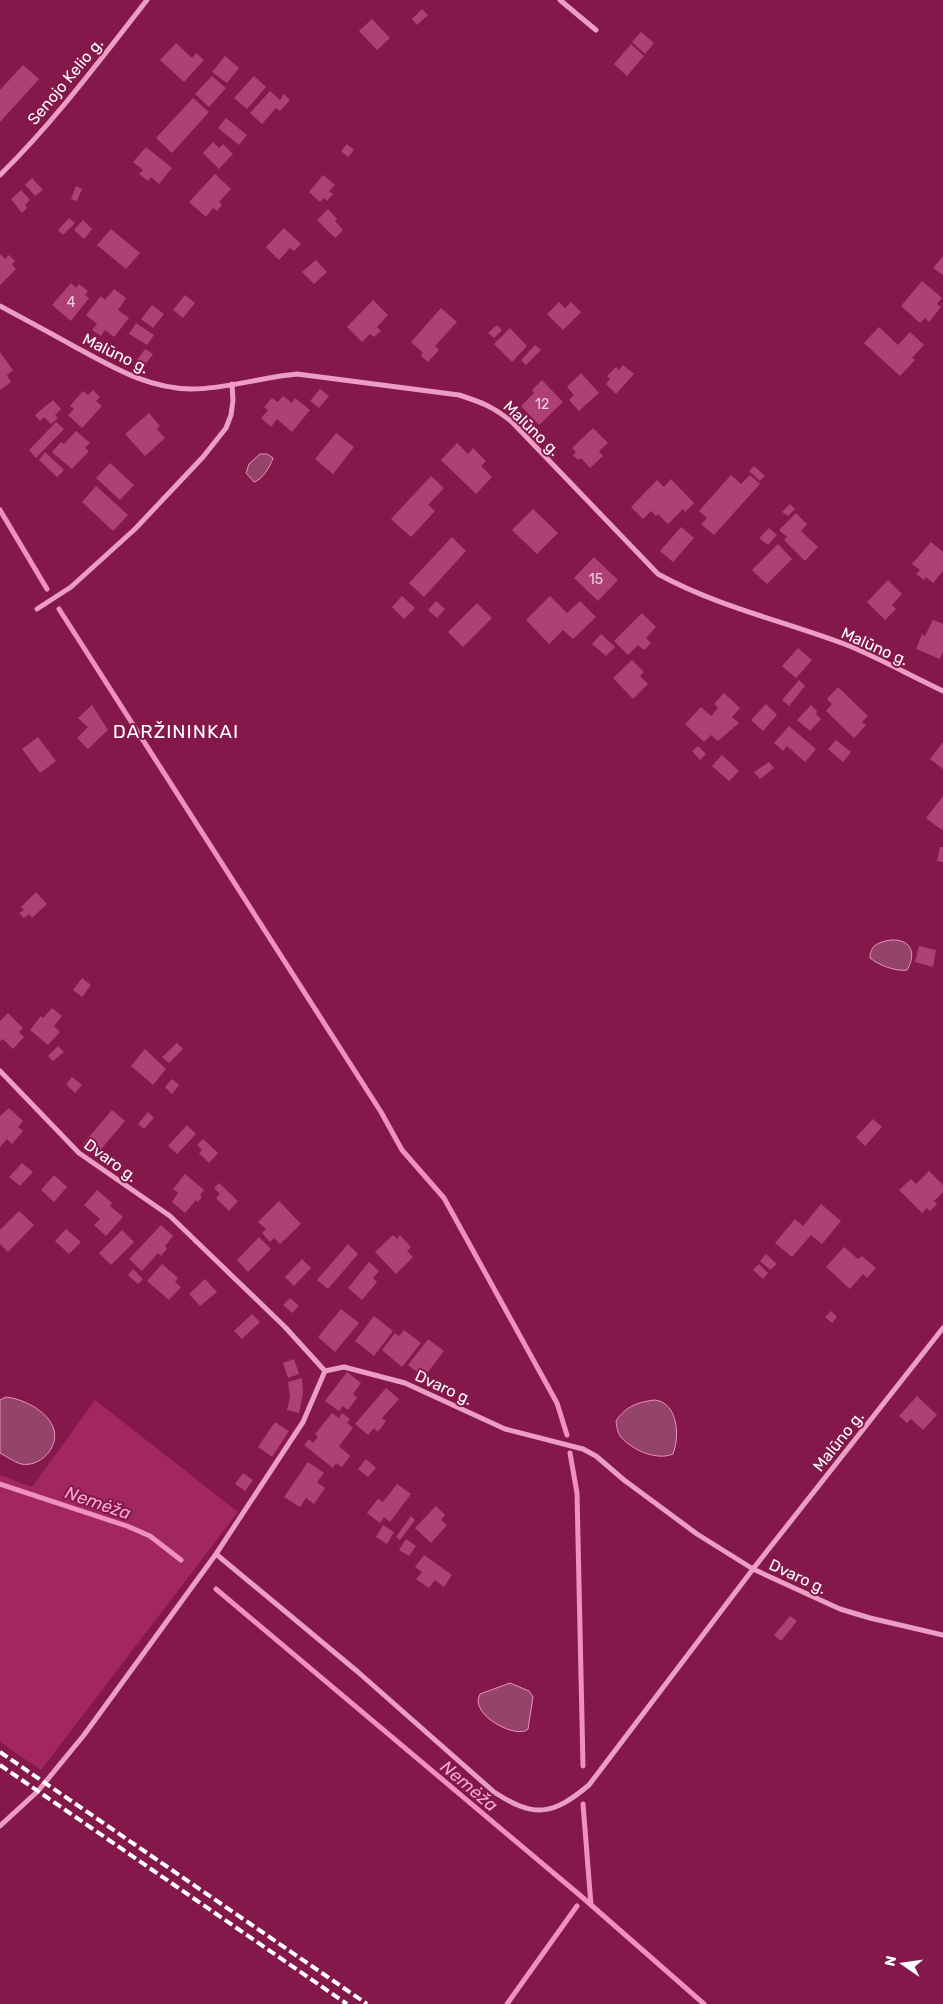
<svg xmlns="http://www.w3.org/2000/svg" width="943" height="2004" font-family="Rubik,sans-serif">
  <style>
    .grass { fill: #a22761 }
    .water { fill: #944369; stroke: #ef90be }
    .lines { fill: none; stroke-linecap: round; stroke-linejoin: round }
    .stream { stroke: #ef90be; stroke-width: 5 }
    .building { fill: #ae4074 }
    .minor { stroke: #ec9dc3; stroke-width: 5 }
    .rail { stroke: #fff; stroke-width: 4; stroke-dasharray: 9 4; stroke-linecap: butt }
    .labels { text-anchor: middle; stroke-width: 4; stroke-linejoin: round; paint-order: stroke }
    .number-label { font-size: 14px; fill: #ebcfdc }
    .street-label { font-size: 16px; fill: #fff; stroke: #85184a }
    .water-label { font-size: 18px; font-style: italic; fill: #f4a9cd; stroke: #85184a }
    .quarter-label { font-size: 19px; letter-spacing: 1px; fill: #fff; stroke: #85184a }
  </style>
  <rect width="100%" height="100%" fill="#85184a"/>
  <path class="grass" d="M95,1400L238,1512L41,1770L0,1742V1475L32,1487Z"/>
  <path class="water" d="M260,454H267L273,458C270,467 263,479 254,482L246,473L249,464Z
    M891,940C911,939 917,953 907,970C897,972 878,965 870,958C870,944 880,942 891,940Z
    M6,1397C23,1399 46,1410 53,1427C61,1446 40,1468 21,1464C14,1462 6,1456 0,1453V1400Z
    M655,1400C678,1403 680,1436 673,1454C657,1461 632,1450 621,1437C617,1432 617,1427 616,1421C626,1406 638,1402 655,1400Z
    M510,1683L529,1691L533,1697L528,1729C518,1740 468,1715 480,1694Z"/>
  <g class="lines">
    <path class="stream" d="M0,510L47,589
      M59,609L381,1112L402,1150L444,1198L557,1403L567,1435
      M570,1453L577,1493L583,1766
      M0,1484L127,1526L150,1536L181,1560
      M216,1589L582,1897L704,2004
      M583,1804L591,1905
      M507,2004L577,1906"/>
  </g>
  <path class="building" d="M422,9L428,15L417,25L412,19Z
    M372,19L390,38L377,50L359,31Z
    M641,32L654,43L645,54L632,42Z
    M176,43L192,58L196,53L204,60L184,82L160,60Z
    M631,44L644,56L627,76L614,64Z
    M225,56L239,68L227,83L212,72Z
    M23,65L39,79L0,122V90Z
    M212,76L226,88L209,107L195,94Z
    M254,76L266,87L247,109L234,98Z
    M270,91L280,100L284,94L290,100L280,111L276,108L262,124L250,113Z
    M193,98L209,112L172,153L156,138Z
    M226,118L247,135L239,145L218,128Z
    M213,142L219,148L223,144L233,154L219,169L203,153Z
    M347,144L354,150L348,157L341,151Z
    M146,147L172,168L159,184L151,177L148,181L139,174L143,170L133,162Z
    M215,174L231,189L219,202L222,205L217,211L213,208L206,217L189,202Z
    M323,175L335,185L329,191L333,194L327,201L324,198L320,202L309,192Z
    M32,178L43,190L35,196L25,185Z
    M76,186L82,189L77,201L71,199Z
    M21,190L30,200L25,205L27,208L22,213L11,199Z
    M328,209L337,219L335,221L343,230L335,238L317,220Z
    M69,218L75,223L63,235L58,230Z
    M83,220L92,229L84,239L74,230Z
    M284,228L301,244L294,251L290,248L279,260L266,247Z
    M111,229L140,253L126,269L97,245Z
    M0,254L5,259L9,255L15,261L12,264L16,269L0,285Z
    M943,256V275L933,268Z
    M316,260L327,272L314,284L302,272Z
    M922,281L942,298L937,304L941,307L929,322L925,318L920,323L901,306Z
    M71,283L76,288L79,284L88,291L85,295L89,298L71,321L52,305Z
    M114,289L126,298L118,310L129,318L114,337L105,330L101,336L92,330L97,324L86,315L101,296L105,300Z
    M185,295L195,303L183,318L173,310Z
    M373,300L388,315L377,327L381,331L374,337L370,334L362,342L347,327Z
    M559,302L565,308L571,302L581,312L563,330L547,314Z
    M152,305L164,314L153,328L141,319Z
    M441,308L457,322L435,346L439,350L428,362L421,356L423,353L411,342Z
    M136,323L154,335L147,345L129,334Z
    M497,325L502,330L494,338L488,333Z
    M879,327L898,345L910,332L924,345L912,358L915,360L900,376L864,343Z
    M510,328L527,346L512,362L494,344Z
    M535,345L541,350L526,365L521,360Z
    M145,349L153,354L142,369L134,364Z
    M0,352L13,370L7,375L11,382L0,390Z
    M623,365L634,374L616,394L606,384L610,379L607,376L616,367L619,370Z
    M581,373L599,393L579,411L569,400L574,395L567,387Z
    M542,380L563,402L539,425L521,406L534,393L532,390Z
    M320,389L329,396L319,408L310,401Z
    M93,390L100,397L96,401L102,406L82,428L68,415L74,409L70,406L83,391L88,395Z
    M283,396L292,403L295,398L310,410L292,432L277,419L271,427L261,418L268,410L264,407L272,398L278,402Z
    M53,400L61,409L55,415L58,418L51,424L44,417L40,421L35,415Z
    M149,413L160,426L157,429L165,438L145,456L125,434Z
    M56,422L64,429L36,458L29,450Z
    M593,428L608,443L599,451L603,456L590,468L581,458L578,460L573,455L576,452L572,448Z
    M76,431L90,443L85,448L89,451L72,469L52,452L61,442L64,444Z
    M336,433L354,447L333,474L315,459Z
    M457,443L468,454L473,448L486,461L481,466L492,477L476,494L441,460Z
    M45,452L64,470L57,477L39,460Z
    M110,463L134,485L120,500L96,478Z
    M754,466L765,476L760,481L749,471Z
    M731,475L741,484L750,475L760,484L714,535L701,524L707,518L699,511Z
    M431,476L444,488L428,505L435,511L411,537L391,519Z
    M671,479L694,503L685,512L683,509L668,524L658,514L656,516L651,511L643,519L631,507L657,480L664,487Z
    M96,486L128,515L113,531L82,502Z
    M790,504L795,509L788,516L782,512Z
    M533,509L558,533L537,554L512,530Z
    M796,513L807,524L801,531L818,547L805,561L784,540L787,537L779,530Z
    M681,527L694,538L673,562L660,551Z
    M769,528L777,535L768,545L759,538Z
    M452,537L466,551L424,597L409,583Z
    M931,542L943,552V571L933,583L926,577L924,580L916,574L920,570L912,564Z
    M778,544L792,559L767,584L752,570Z
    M594,557L618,580L598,601L574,578Z
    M888,580L902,594L892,605L896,609L885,620L867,602Z
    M402,596L415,608L404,619L392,607Z
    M550,596L567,613L580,601L596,617L573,639L563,630L549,644L526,620Z
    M436,601L445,609L437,618L428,610Z
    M477,603L492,618L463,647L448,632Z
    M642,613L656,627L646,638L651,643L644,650L638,645L628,655L614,641Z
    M933,620L943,624V652L940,659L916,649L922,634L925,636Z
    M601,634L615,647L606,656L592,644Z
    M798,648L812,660L796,678L782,666Z
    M632,660L644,672L640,676L648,684L633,699L613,678Z
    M799,680L805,686L789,706L782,700Z
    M838,687L868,716L862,722L866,725L854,738L826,711L832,704L827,699Z
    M724,693L740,708L732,717L739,723L718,741L711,735L704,742L685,724L701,707L711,716L718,708L714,704Z
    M766,704L777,715L763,731L751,720Z
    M92,705L108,730L88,749L77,738L88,727L78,718Z
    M811,705L817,711L816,714L821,719L810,731L797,720Z
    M789,726L816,749L805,762L787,746L783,751L774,743Z
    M38,737L56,761L40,773L22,749Z
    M836,740L851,752L843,762L828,749Z
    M943,742V769L930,759Z
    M698,746L706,754L700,760L692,751Z
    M722,755L739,771L729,781L712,766Z
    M769,762L774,768L760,779L754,772Z
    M943,796V828L942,830L926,818Z
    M940,847H943V862L937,861Z
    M36,892L47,904L32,918L29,914L24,918L19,913L24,910L21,907Z
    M919,946L936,950L933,967L915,962Z
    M82,978L91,985L82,997L73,990Z
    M52,1008L62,1016L54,1026L60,1032L48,1045L30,1030L41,1016L43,1018Z
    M8,1013L23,1028L19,1032L24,1037L13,1049L3,1039L0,1041V1021Z
    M177,1043L183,1049L169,1063L162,1057Z
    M58,1046L64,1052L53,1061L48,1056Z
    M145,1049L166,1069L153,1085L131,1066Z
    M72,1077L82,1085L75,1093L66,1084Z
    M172,1079L179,1085L172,1094L165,1087Z
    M9,1108L23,1121L18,1127L23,1131L12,1144L7,1139L0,1147V1116Z
    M112,1110L125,1121L96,1155L83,1144Z
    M148,1112L154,1118L144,1129L138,1124Z
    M873,1119L882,1127L865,1146L856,1137Z
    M187,1125L196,1134L177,1154L168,1146Z
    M203,1139L218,1153L209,1163L199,1153L202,1150L197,1145Z
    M22,1163L33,1172L20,1186L9,1177Z
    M929,1171L943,1185V1192L934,1201L937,1204L930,1211L927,1208L922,1213L899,1190L911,1179L916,1184Z
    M185,1174L204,1190L200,1195L202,1197L198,1202L196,1200L185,1213L172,1202L178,1193L173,1189Z
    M54,1175L67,1187L54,1202L41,1190Z
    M219,1183L238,1201L229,1211L216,1198L220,1194L214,1188Z
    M97,1190L112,1203L110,1206L123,1217L106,1236L94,1225L100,1219L84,1205Z
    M279,1201L301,1224L280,1244L274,1238L270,1242L262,1233L266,1229L258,1222Z
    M821,1204L841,1221L822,1244L811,1235L792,1257L775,1243L795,1219L803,1226Z
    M19,1211L34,1225L8,1252L0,1244V1230Z
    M161,1225L173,1236L165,1246L167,1249L161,1256L158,1253L142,1271L129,1259Z
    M66,1229L81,1242L69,1254L55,1241Z
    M122,1230L134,1242L111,1265L99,1253Z
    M393,1235L397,1239L400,1235L411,1247L407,1251L413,1257L396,1274L375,1252Z
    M259,1237L271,1249L248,1272L237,1260Z
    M348,1244L358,1254L328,1289L317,1280Z
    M844,1247L858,1259L862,1256L876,1268L867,1278L863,1274L850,1289L826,1267Z
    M766,1254L777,1264L770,1270L760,1261Z
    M302,1259L311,1268L294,1286L285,1277Z
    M369,1262L379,1271L373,1278L377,1282L362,1300L348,1288Z
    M162,1264L178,1278L175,1282L181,1287L169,1300L147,1281Z
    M759,1264L768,1273L763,1279L753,1270Z
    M133,1269L143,1279L138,1284L128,1275Z
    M205,1279L217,1292L200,1306L189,1294Z
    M290,1298L299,1306L292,1313L283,1305Z
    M341,1309L359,1323L335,1352L318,1337Z
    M831,1311L837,1317L832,1323L825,1317Z
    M252,1314L260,1322L242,1339L234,1331Z
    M374,1316L393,1331L374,1356L355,1341Z
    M404,1330L421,1343L402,1367L382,1350L395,1333L399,1336Z
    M428,1339L444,1351L424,1377L408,1365Z
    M294,1359L299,1374L288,1378L283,1363Z
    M347,1372L361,1383L353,1394L357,1398L348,1410L343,1406L339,1411L325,1401Z
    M302,1378L303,1393L299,1413L287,1410L290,1397L288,1382Z
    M386,1388L399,1399L382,1418L386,1421L378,1432L374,1428L368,1435L355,1424Z
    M917,1396L937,1415L923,1430L911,1419L907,1423L899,1416Z
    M332,1413L339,1418L342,1413L350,1419L347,1423L353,1428L339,1446L350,1456L342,1467L336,1463L333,1468L304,1445L309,1439L313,1443L318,1437L315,1434Z
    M275,1422L289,1431L272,1457L258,1447Z
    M366,1459L376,1468L368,1477L358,1469Z
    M308,1462L324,1473L317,1482L325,1488L314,1504L306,1498L300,1507L284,1497Z
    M243,1473L253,1480L245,1491L235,1484Z
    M397,1484L411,1494L390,1522L384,1517L380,1523L367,1513L378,1499L383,1502Z
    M436,1506L445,1515L441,1520L447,1525L431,1543L415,1528Z
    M411,1516L415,1520L400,1540L396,1537Z
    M383,1525L394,1532L387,1544L376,1537Z
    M406,1539L416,1546L409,1556L399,1550Z
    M424,1555L452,1575L444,1587L435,1580L429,1588L416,1579L422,1572L415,1567Z
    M790,1616L797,1621L781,1641L774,1635Z"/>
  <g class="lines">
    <path class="minor" d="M560,0L596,30
      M0,175C54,122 100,60 147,0
      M0,306C26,320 52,334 77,348C115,368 147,388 191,389C227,389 262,377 297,374L459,395C481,402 494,407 512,422L658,574C718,607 784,621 847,645C879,658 911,676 943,691
      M37,609L71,587L135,529L203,457L226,428L231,415L233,400L232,384
      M0,1071L79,1153L170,1216L285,1327L325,1371
      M325,1371L344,1367L405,1383L505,1429L583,1449L596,1456L624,1480L697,1534L753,1569L840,1609L870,1618L943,1635
      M216,1554L358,1672L494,1792C534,1818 552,1816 589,1785L753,1569L943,1328
      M0,1826L38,1791L84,1735L216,1554L303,1422L325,1371"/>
    <path class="rail" d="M0,1752L367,2004
      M0,1765L347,2004"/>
  </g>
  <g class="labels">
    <g class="number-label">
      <text x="71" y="307">4</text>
      <text x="542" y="409">12</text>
      <text x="596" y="584">15</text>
    </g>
    <g class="street-label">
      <text transform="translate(65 81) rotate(-50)" y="6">Senojo Kelio g.</text>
      <text transform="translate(116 353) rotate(26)" y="6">Malūno g.</text>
      <text transform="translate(532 428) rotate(44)" y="6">Malūno g.</text>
      <text transform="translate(875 646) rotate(24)" y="6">Malūno g.</text>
      <text transform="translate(111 1160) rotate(36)" y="6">Dvaro g.</text>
      <text transform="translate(444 1387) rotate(25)" y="6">Dvaro g.</text>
      <text transform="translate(838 1441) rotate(-52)" y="6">Malūno g.</text>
      <text transform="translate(798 1576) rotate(25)" y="6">Dvaro g.</text>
    </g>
    <g class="water-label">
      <text transform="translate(98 1503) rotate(19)" y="6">Nemėža</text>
      <text transform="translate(469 1786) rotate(40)" y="6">Nemėža</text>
    </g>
    <g class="quarter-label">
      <text x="176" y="738">DARŽININKAI</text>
    </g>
  </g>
  <g transform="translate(903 1964) rotate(283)" stroke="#85184a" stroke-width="4" paint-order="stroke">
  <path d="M0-4L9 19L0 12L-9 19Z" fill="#ffffff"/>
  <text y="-8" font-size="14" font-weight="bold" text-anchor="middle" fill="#ffffff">N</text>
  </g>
</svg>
